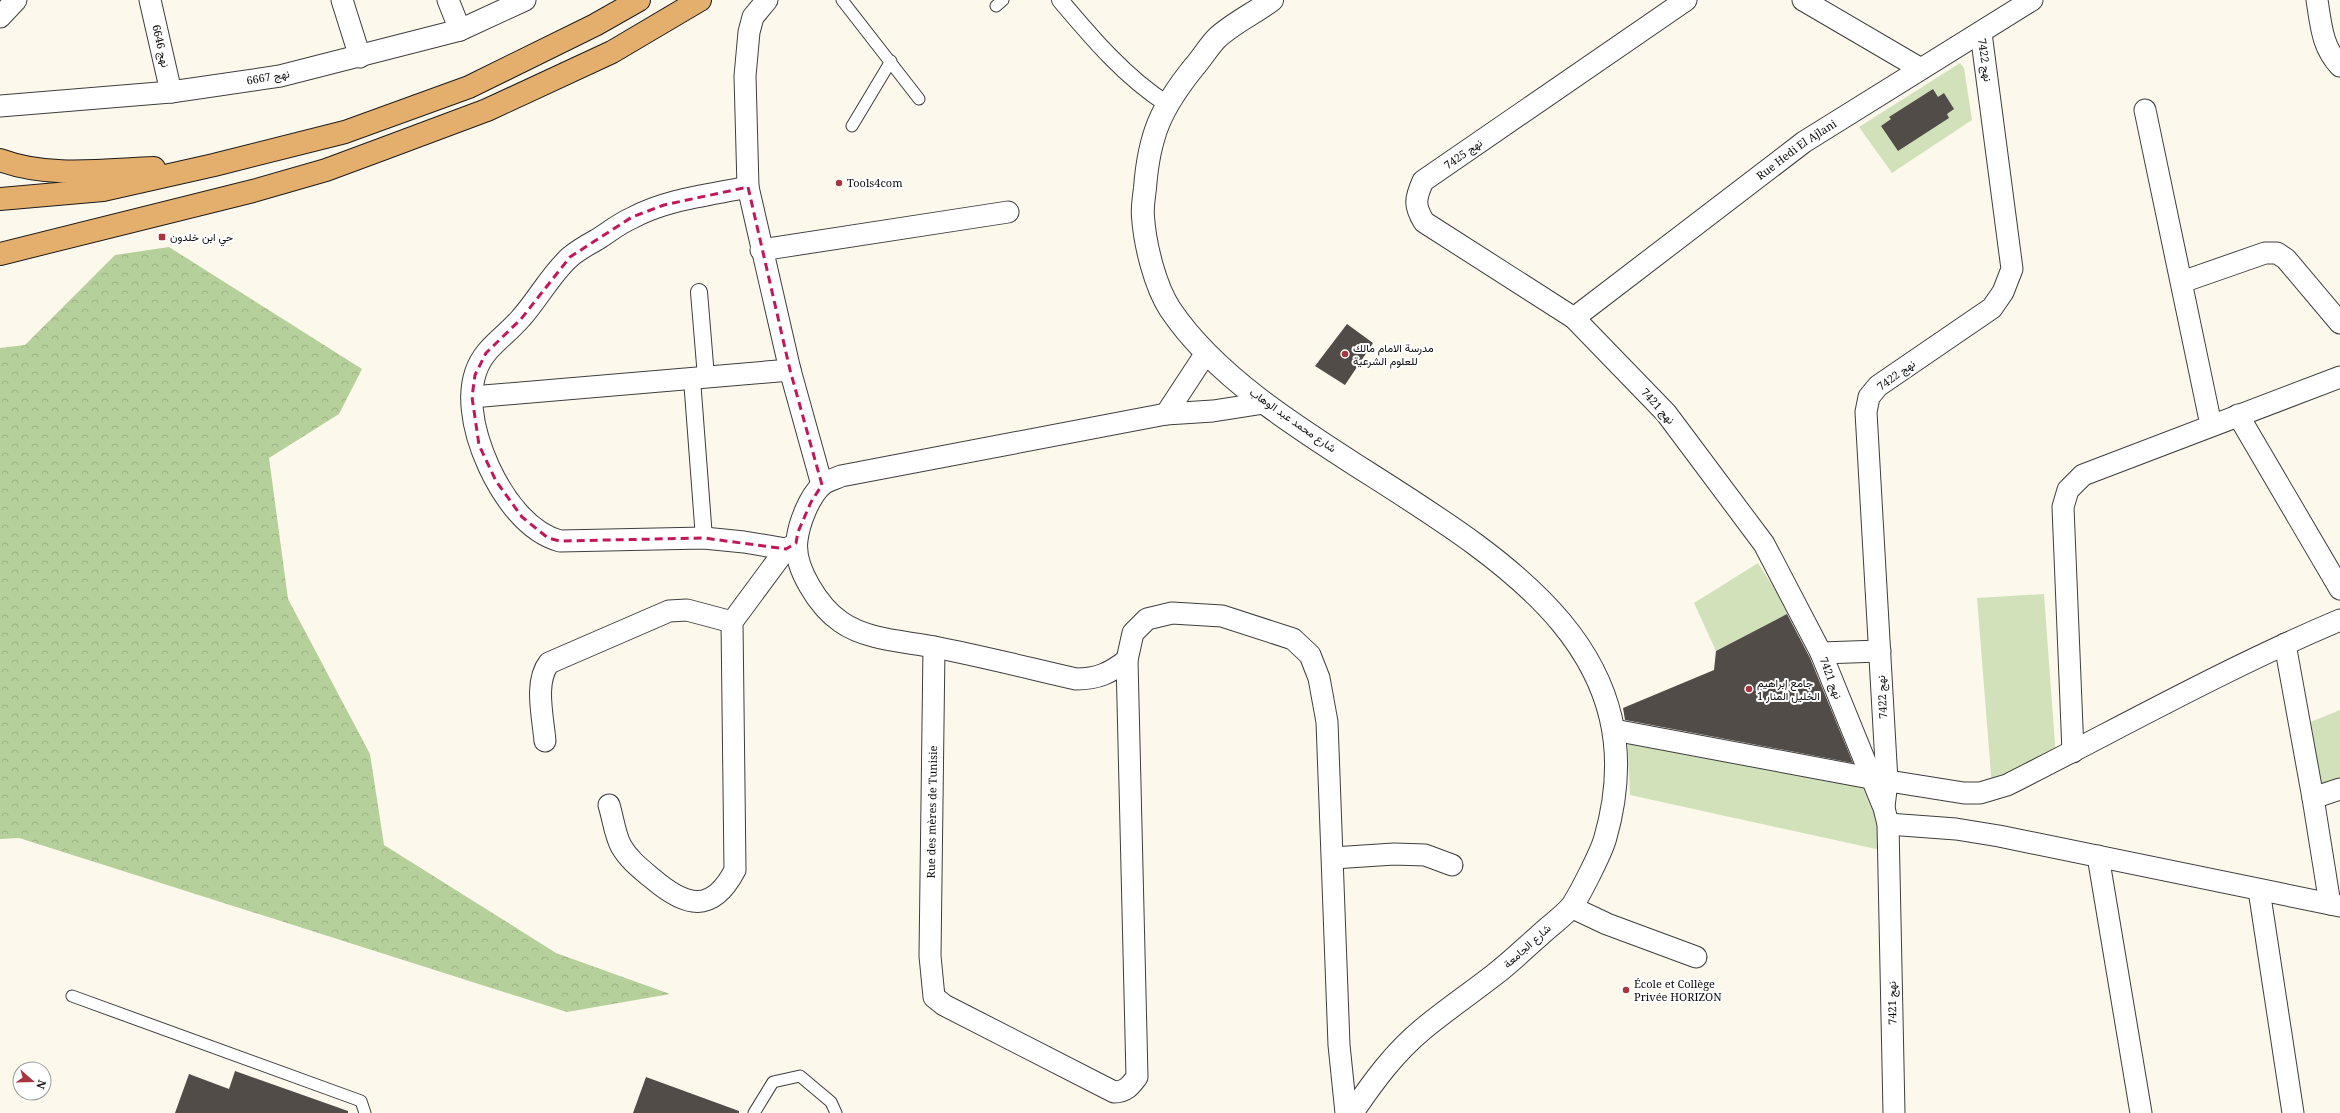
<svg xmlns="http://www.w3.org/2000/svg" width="2340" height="1113" font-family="'Noto Serif',Vazirmatn,serif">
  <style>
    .green { fill: #d1e2ba }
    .forest { fill: url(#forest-crowns) }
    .building { fill: #524c49 }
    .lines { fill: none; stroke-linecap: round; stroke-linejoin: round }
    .service-casing { stroke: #3e3e3e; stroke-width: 13 }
    .pedestrian-casing { stroke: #3e3e3e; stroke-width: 18 }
    .minor-casing { stroke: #3e3e3e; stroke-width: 23 }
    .tertiary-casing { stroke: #3e3e3e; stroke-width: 24 }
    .trunk-casing { stroke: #1c1c1c; stroke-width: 24 }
    .service { stroke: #fff; stroke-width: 11 }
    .pedestrian { stroke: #fff; stroke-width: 16 }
    .minor { stroke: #fff; stroke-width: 21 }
    .tertiary { stroke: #fff; stroke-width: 22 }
    .trunk { stroke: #e4ae6c; stroke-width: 22 }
    .marked { fill: none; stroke: #c2185b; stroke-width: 3; stroke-dasharray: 8 5; stroke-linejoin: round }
    .poi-dot { fill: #a83641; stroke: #fff; stroke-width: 1.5 }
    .labels { text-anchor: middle; stroke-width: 4; stroke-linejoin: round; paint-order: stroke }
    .street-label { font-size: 11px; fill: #0b0b0b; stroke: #fff }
    .poi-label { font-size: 11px; fill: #0b0b0b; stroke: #fff; text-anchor: start }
  </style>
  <defs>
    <pattern id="forest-crowns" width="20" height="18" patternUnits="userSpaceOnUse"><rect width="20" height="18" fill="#b6d09b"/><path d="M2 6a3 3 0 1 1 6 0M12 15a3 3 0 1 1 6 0" fill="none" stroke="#9bb184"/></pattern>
  </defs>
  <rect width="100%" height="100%" fill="#fcf8eb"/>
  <path class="green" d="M1960,63L1964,68L1972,120L1892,173L1859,127Z
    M1758,563L1790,613L1716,651L1694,603Z
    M2044,594L2056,758L1992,787L1977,598Z
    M2340,710V781L2320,788L2308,723Z
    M1627,730L1863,775L1881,816L1885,851L1630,795Z"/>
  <path class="forest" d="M169,247L362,369L339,414L269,458L288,599L370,754L384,845L556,953L670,994L567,1012L19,838L0,839V348L25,345L115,255Z"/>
  <path class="building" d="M1933,89L1938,97L1944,93L1954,109L1947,114L1949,118L1898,151L1881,126L1891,119L1889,117Z
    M1347,324L1373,343L1345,385L1315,366Z
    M1787,614L1810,658L1853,763L1625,720L1623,708L1714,670L1716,651Z
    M235,1071L348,1111V1113H175L189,1074L229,1089Z
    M646,1077L739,1111V1113H633Z"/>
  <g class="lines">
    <g class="service-casing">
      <path id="service" d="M842,0L919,99
        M996,6L1003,0
        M852,126L891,61
        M72,996L361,1101L365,1113
        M754,1113L773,1082L800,1076L831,1102L836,1113"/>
    </g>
    <g class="pedestrian-casing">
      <path id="pedestrian" d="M1060,0C1092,38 1125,77 1167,104
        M699,292L706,377
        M692,379L704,538"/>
    </g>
    <g class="minor-casing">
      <g id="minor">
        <path d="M150,0L171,92"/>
        <path d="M342,0L360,57"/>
        <path d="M448,0L460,30"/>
        <path d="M767,0L753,17L749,32L745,76L748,187L790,370L822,485"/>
        <path d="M1686,0L1423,181C1415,199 1414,205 1424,222L1574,318L1666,413L1764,544L1821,653L1884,808L1888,824L1894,1113"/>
        <path d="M1803,0L1921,69"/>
        <path d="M2317,0C2321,25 2322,47 2340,66"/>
        <path d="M0,17L16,0"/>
        <path d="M0,106L171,92L280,76L460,30L525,0"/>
        <path d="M2145,110L2211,425"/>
        <path d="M748,187C710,195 667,199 632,218C620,223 609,232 598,239C589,244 578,250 570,257C551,274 538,299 521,318C511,330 497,340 487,352C460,384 474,434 489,467C503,497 527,532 560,541L704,538L744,542L786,549"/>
        <path d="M761,250L1008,212"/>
        <path d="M2182,282L2265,253H2277L2286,259L2340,323"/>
        <path id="s1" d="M1574,318L1804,142L2032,0"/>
        <path d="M472,397L790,370"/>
        <path d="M1264,403L1213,411L1166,414L841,476C835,479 826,481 822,485C809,497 799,523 797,540C793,567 819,607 841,622C867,640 903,641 934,647C981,656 1028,668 1076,679C1098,679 1110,673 1127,660L1133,633L1147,619L1172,613L1222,616L1293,639L1310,655L1319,678L1327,722L1339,1045L1346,1113"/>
        <path d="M1166,414L1206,353"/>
        <path d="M2238,415L2340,589"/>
        <path d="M2285,644L2313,798L2330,904"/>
        <path d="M934,647L930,956L934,997L944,1005L1114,1092C1126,1092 1130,1086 1137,1077L1127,660"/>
        <path d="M1821,653L1880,651"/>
        <path d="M1614,730L1870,778L1964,793H1980L2007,785C2118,729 2226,668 2340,620"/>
        <path d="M545,741C543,717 534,682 549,663L669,611L687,610L732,622"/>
        <path d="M2073,752L2063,507L2068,490L2083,475L2340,377"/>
        <path d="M2313,798L2340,789"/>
        <path d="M609,805C613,818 615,835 621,846C629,860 641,869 653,879C686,907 712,914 735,870L732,622L786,549L796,544"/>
        <path d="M1884,807L1887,781L1866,412L1869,397L1878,386L1992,308L2003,292L2012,269L1981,33"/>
        <path d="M1888,824L1956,829L1999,836L2340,906"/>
        <path d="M2098,856L2141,1113"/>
        <path d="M1333,858L1394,854L1425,855L1452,865"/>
        <path d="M2259,890L2293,1113"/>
        <path d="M1571,907L1607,924L1696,957"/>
      </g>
    </g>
    <g class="tertiary-casing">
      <path id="tertiary" d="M1272,0C1255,13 1233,23 1217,38C1209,46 1202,58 1194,67C1161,108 1149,135 1145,188C1144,197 1142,208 1143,217C1145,245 1155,286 1170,309C1292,492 1687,555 1605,839C1601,853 1580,894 1572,906C1563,917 1549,926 1539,936C1524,949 1510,963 1494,975C1471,993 1446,1010 1423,1029C1394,1053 1373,1082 1352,1113"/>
    </g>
    <g class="trunk-casing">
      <path id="trunk" d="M0,160C48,178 103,170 154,168
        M0,199L103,190L214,165L345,132L469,87L595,25L639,0
        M0,254L253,191L326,170L388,147L487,110L612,52L700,0"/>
    </g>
    <use href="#service" class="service"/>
    <use href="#pedestrian" class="pedestrian"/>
    <use href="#minor" class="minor"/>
    <use href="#tertiary" class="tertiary"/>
    <use href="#trunk" class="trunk"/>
  </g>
  <path class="marked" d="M748,187L790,370L822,485L811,502L798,532L796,543L786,549L704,538L560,541L548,538L522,517L496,481L479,445L472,397L475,375L486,353L521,319L570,257L632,217L664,205Z"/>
  <g class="poi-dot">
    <circle cx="839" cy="183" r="4"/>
    <rect x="158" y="233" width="8" height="8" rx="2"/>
    <circle cx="1345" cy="354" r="4"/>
    <circle cx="1749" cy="689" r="4"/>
    <circle cx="1626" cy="990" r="4"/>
  </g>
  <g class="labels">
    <g class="street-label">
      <text transform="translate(161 46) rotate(77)" y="4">نهج 6646</text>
      <text transform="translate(1985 60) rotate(82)" y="4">نهج 7422</text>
      <text transform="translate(268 77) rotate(-10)" y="4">نهج 6667</text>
      <text dy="4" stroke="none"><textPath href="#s1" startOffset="279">Rue Hedi El Ajlani</textPath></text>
      <text transform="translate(1463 154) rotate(-35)" y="4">نهج 7425</text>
      <text transform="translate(1896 375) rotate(-36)" y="4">نهج 7422</text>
      <text transform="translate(1658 406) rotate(48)" y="4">نهج 7421</text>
      <text transform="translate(1293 420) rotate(35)" y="4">شارع محمد عبد الوهاب</text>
      <text transform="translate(1831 678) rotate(69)" y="4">نهج 7421</text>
      <text transform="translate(1882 697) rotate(-93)" y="4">نهج 7422</text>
      <text transform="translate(932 812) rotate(-89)" y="4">Rue des mères de Tunisie</text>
      <text transform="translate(1527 946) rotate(-42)" y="4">شارع الجامعة</text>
      <text transform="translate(1892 1003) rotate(-91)" y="4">نهج 7421</text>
    </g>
    <g class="poi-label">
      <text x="847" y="187">Tools4com</text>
      <text x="170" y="241">حي ابن خلدون</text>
      <text x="1353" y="352">مدرسة الامام مالك<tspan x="1353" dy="13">للعلوم الشرعية</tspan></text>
      <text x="1757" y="687">جامع إبراهيم<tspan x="1757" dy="13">الخليل المنار 1</tspan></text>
      <text x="1634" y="988">École et Collège<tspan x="1634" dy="13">Privée HORIZON</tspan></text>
    </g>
  </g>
  <g transform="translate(32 1081) rotate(110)"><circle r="19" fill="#ffffff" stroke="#9d9d9d"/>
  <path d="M0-3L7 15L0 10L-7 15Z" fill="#a83641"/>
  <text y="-6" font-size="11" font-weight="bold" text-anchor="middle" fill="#0b0b0b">N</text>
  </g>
</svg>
